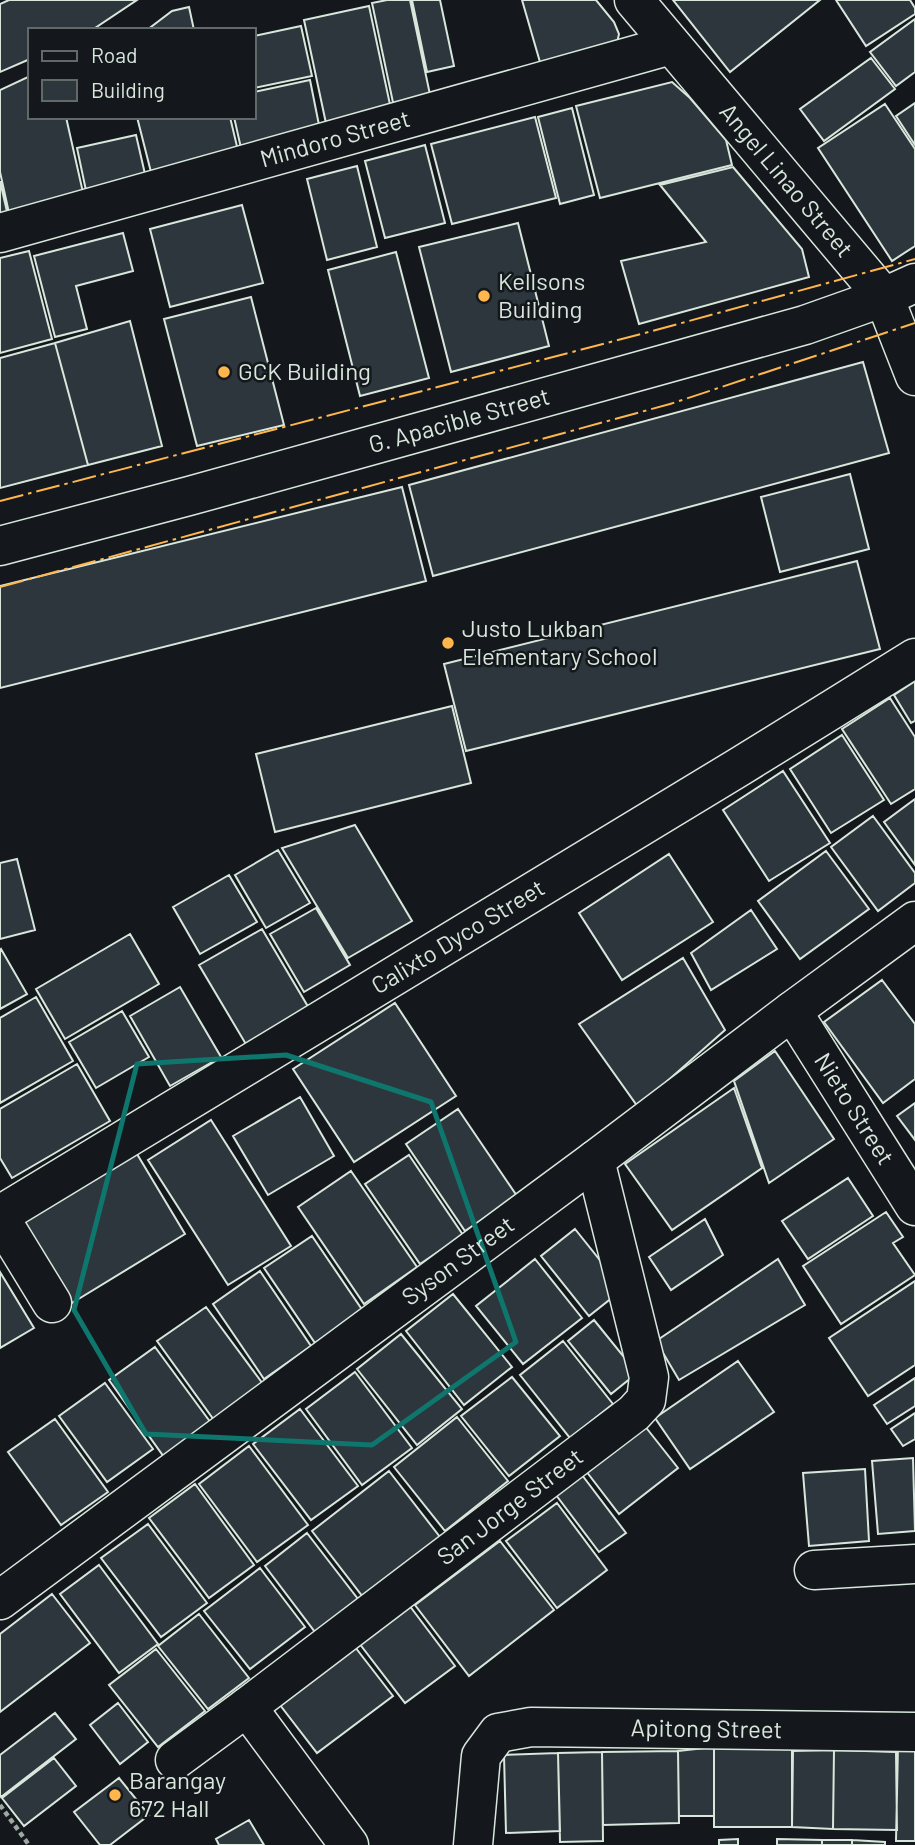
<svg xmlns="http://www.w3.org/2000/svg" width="915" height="1845" font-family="Barlow,sans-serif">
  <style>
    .building { fill: #2c363c; stroke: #d8e6dc; stroke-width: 2 }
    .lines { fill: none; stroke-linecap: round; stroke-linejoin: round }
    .minor-casing { stroke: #d8e6dc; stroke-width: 41 }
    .path { stroke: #9da8a2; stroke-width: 4.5; stroke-dasharray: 5 3.5; stroke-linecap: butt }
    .minor { stroke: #14181c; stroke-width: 38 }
    .power { stroke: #ffb74d; stroke-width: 2; stroke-dasharray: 24 5 3.5 5; stroke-linecap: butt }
    .marked { fill: none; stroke: #0f766e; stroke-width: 5; stroke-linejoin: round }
    .poi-dot { fill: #ffb74d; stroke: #14181c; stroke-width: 2.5 }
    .labels { text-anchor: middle; stroke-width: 5; stroke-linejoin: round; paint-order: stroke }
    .street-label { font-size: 24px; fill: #d8e6dc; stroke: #14181c }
    .poi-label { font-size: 24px; fill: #d8e6dc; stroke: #14181c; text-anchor: start }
  </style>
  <rect width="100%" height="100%" fill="#14181c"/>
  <path class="building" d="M9,0H137L92,30H30V59L0,72V4Z
    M387,0H410L432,104L395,112L372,3Z
    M412,0H440L454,66L427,72Z
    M522,0H596L614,22L619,34L616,47L542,69Z
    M673,0H820L730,72Z
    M836,0H910L915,8V14L866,46Z
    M369,6L392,114L327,128L304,20Z
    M189,7L194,30H147L172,11Z
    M915,19V72L896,86L870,52Z
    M301,26L312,76L254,88V36Z
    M871,58L895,89L824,141L800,109Z
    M30,76V117H66L84,197L9,213L0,172V90Z
    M310,80L322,140L243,157L234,117H254V92Z
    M672,82L690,98L726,140L732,165L600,198L576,106Z
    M915,103V145L896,116Z
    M885,104L915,149V246L892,261L818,148Z
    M572,108L594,195L560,204L538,117Z
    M137,117H230L240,159L153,180Z
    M535,117L556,198L452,224L431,144Z
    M136,135L148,187L88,200L77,148Z
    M425,145L445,223L385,238L365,161Z
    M357,166L377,247L327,260L307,179Z
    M733,167L802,249L809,277L639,324L621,261L706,242L660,185Z
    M0,181L8,216L0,218Z
    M242,205L263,283L170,307L150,229Z
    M518,223L549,346L451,372L419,247Z
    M123,233L133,271L76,286L87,329L55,337L34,256Z
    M29,251L52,339L0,353V258Z
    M396,252L429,378L360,396L328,270Z
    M251,297L284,425L197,446L164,319Z
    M130,321L162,446L88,465L55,343Z
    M55,343L88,465L0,488V358Z
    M863,362L889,453L433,576L409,485Z
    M850,474L869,549L780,572L761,497Z
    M402,487L426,581L0,688V586Z
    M857,561L880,649L466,751L444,664Z
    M915,681V721L911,723L894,695Z
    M890,698L915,737V789L891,804L842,729Z
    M452,706L471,783L275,832L256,754Z
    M842,735L884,800L831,833L790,769Z
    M783,771L830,843L769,881L723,810Z
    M915,799V865L884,822Z
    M873,816L915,873V883L878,911L831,847Z
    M355,825L412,921L348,958L282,848Z
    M278,850L310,903L266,928L235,875Z
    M826,851L869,909L800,959L758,901Z
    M669,854L713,922L622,980L579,913Z
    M17,859L35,930L0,939V863Z
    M229,875L257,922L200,954L173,907Z
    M316,908L350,965L304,992L270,934Z
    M751,910L777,949L711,990L691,953Z
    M262,929L310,1010L247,1046L199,965Z
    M130,934L159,984L65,1039L36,989Z
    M1,949L27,994L0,1009V950Z
    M683,958L725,1030L638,1107L579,1024Z
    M882,980L915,1024V1079L883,1103L824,1022Z
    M180,987L221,1057L170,1086L130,1016Z
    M36,997L73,1061L0,1103V1018Z
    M395,1003L456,1096L354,1162L293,1069Z
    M122,1011L149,1057L96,1088L69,1042Z
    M775,1051L834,1139L769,1183L734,1081Z
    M77,1064L110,1121L12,1178L0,1158V1109Z
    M734,1088L762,1168L672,1230L625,1164Z
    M300,1097L334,1156L268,1195L233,1136Z
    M915,1103V1140L897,1116Z
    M458,1109L517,1196L465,1231L406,1144Z
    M211,1120L291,1246L228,1285L148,1160Z
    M137,1154L185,1234L72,1303L23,1223Z
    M409,1155L463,1235L420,1264L365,1184Z
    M351,1171L417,1267L364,1304L298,1207Z
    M848,1178L873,1216L808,1259L782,1221Z
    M886,1212L903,1237L893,1243L915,1275L841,1324L803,1266Z
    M705,1219L723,1255L671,1290L649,1257Z
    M575,1229L623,1289L589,1316L541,1256Z
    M312,1236L363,1311L315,1343L264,1268Z
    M535,1259L582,1318L523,1364L476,1306Z
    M778,1259L805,1305L679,1380L656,1341Z
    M260,1271L311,1346L264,1379L213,1304Z
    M0,1272L34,1328L0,1348Z
    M915,1281V1365L868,1396L829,1338Z
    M453,1294L512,1367L464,1405L406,1331Z
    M206,1307L263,1384L214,1420L157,1341Z
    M594,1320L637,1373L611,1394L568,1341Z
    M401,1334L462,1409L417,1445L357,1369Z
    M563,1341L613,1404L570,1438L520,1375Z
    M155,1347L211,1423L164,1457L109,1380Z
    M738,1361L774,1412L690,1469L655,1418Z
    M355,1372L412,1448L362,1485L306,1409Z
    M512,1377L560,1436L509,1476L461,1416Z
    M915,1378V1406L887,1424L874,1405Z
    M105,1383L153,1449L107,1482L59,1416Z
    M300,1409L358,1486L311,1520L253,1444Z
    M915,1413V1439L903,1446L891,1429Z
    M457,1417L508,1481L445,1531L394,1467Z
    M55,1419L108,1492L61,1525L8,1452Z
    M644,1425L678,1468L619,1514L586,1471Z
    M249,1446L308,1525L257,1562L199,1484Z
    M913,1458L915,1531L878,1534L872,1461Z
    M865,1469L869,1541L809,1546L803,1473Z
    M389,1471L440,1537L363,1597L312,1531Z
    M582,1475L626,1533L599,1552L556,1495Z
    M195,1484L254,1565L209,1598L149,1518Z
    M557,1503L607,1570L557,1608L506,1541Z
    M148,1524L207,1603L161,1637L101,1558Z
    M307,1533L358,1599L315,1632L265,1566Z
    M500,1541L554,1610L469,1676L415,1605Z
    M99,1565L158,1644L119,1673L60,1594Z
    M260,1568L305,1627L250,1669L204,1611Z
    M52,1594L90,1643L0,1712V1634Z
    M409,1605L455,1666L405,1703L359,1643Z
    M199,1614L249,1678L208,1709L158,1646Z
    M355,1647L393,1696L317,1753L280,1705Z
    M156,1649L205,1711L158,1747L109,1685Z
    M118,1703L148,1742L120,1764L90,1725Z
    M55,1713L76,1739L1,1797L0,1795V1755Z
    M792,1746V1827H714V1747Z
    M898,1746H915V1841H896Z
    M714,1747V1816H679L678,1751Z
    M834,1750L833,1829L792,1827L793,1751Z
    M834,1750L896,1752L897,1830L833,1829Z
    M678,1751L679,1823L603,1825L602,1752Z
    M602,1752L603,1841L560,1842L558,1753Z
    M558,1753L560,1831L506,1833L504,1755Z
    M54,1758L76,1786L24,1826L2,1798Z
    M119,1778L149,1815L110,1845H100L74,1812Z
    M249,1820L264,1845H219L216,1839Z
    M738,1839V1845H719V1840Z
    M777,1839L822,1840V1845H777Z
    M822,1840H852V1845H822Z
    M852,1840L885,1842V1845H852Z"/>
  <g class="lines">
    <g class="minor-casing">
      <g id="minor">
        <path id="s1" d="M634,0L884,297L915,376"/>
        <path id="s2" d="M0,233L671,45"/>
        <path id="s3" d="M0,546L189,496L805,325L884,297L915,283"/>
        <path id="s4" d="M792,1011L915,1206"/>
        <path id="s5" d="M0,1215L739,767L915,658"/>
        <path d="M0,1218L52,1303"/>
        <path d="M814,1570L915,1564"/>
        <path id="s6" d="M0,1600L595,1160L792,1011L915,921"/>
        <path d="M247,1707L349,1845"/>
        <path id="s7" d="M175,1760L247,1707L634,1413L646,1400L649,1377L595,1160"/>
        <path id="s8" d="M473,1845L481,1756L498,1733L531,1727L915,1732"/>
      </g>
    </g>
    <path class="path" d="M0,1805L29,1845"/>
    <use href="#minor" class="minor"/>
    <path class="power" d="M0,501L645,333L915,259
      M0,587L670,404L915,323"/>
  </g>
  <path class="marked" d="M286,1055L431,1102L516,1342L372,1445L146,1434L74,1310L137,1064Z"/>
  <g class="poi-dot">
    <circle cx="484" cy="296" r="7"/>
    <circle cx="224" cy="372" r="7"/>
    <circle cx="448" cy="643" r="7"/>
    <circle cx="115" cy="1795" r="7"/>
  </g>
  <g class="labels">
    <g class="street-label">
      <text dy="8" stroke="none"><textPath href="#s2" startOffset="348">Mindoro Street</textPath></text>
      <text dy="8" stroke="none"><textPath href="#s1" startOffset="236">Angel Linao Street</textPath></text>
      <text dy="8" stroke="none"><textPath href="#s3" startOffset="476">G. Apacible Street</textPath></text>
      <text dy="8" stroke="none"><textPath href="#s5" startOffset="536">Calixto Dyco Street</textPath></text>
      <text dy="8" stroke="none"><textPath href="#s4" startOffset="116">Nieto Street</textPath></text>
      <text dy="8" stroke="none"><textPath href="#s6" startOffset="570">Syson Street</textPath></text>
      <text dy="8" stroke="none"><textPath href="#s7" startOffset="420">San Jorge Street</textPath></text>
      <text dy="8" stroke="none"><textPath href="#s8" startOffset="327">Apitong Street</textPath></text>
    </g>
    <g class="poi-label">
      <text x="498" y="290">Kellsons<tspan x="498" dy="28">Building</tspan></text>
      <text x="238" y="380">GCK Building</text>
      <text x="462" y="637">Justo Lukban<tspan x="462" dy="28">Elementary School</tspan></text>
      <text x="129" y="1789">Barangay<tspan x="129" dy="28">672 Hall</tspan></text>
    </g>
  </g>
  <rect x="28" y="28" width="228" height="91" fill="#14181c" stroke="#626a69" stroke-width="2"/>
  <rect x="42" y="51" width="35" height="10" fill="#14181c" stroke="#626a69" stroke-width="2"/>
  <text x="91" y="63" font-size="21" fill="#d8e6dc">Road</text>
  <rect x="42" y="80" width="35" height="21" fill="#2c363c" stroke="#626a69" stroke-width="2"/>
  <text x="91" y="98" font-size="21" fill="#d8e6dc">Building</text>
</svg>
